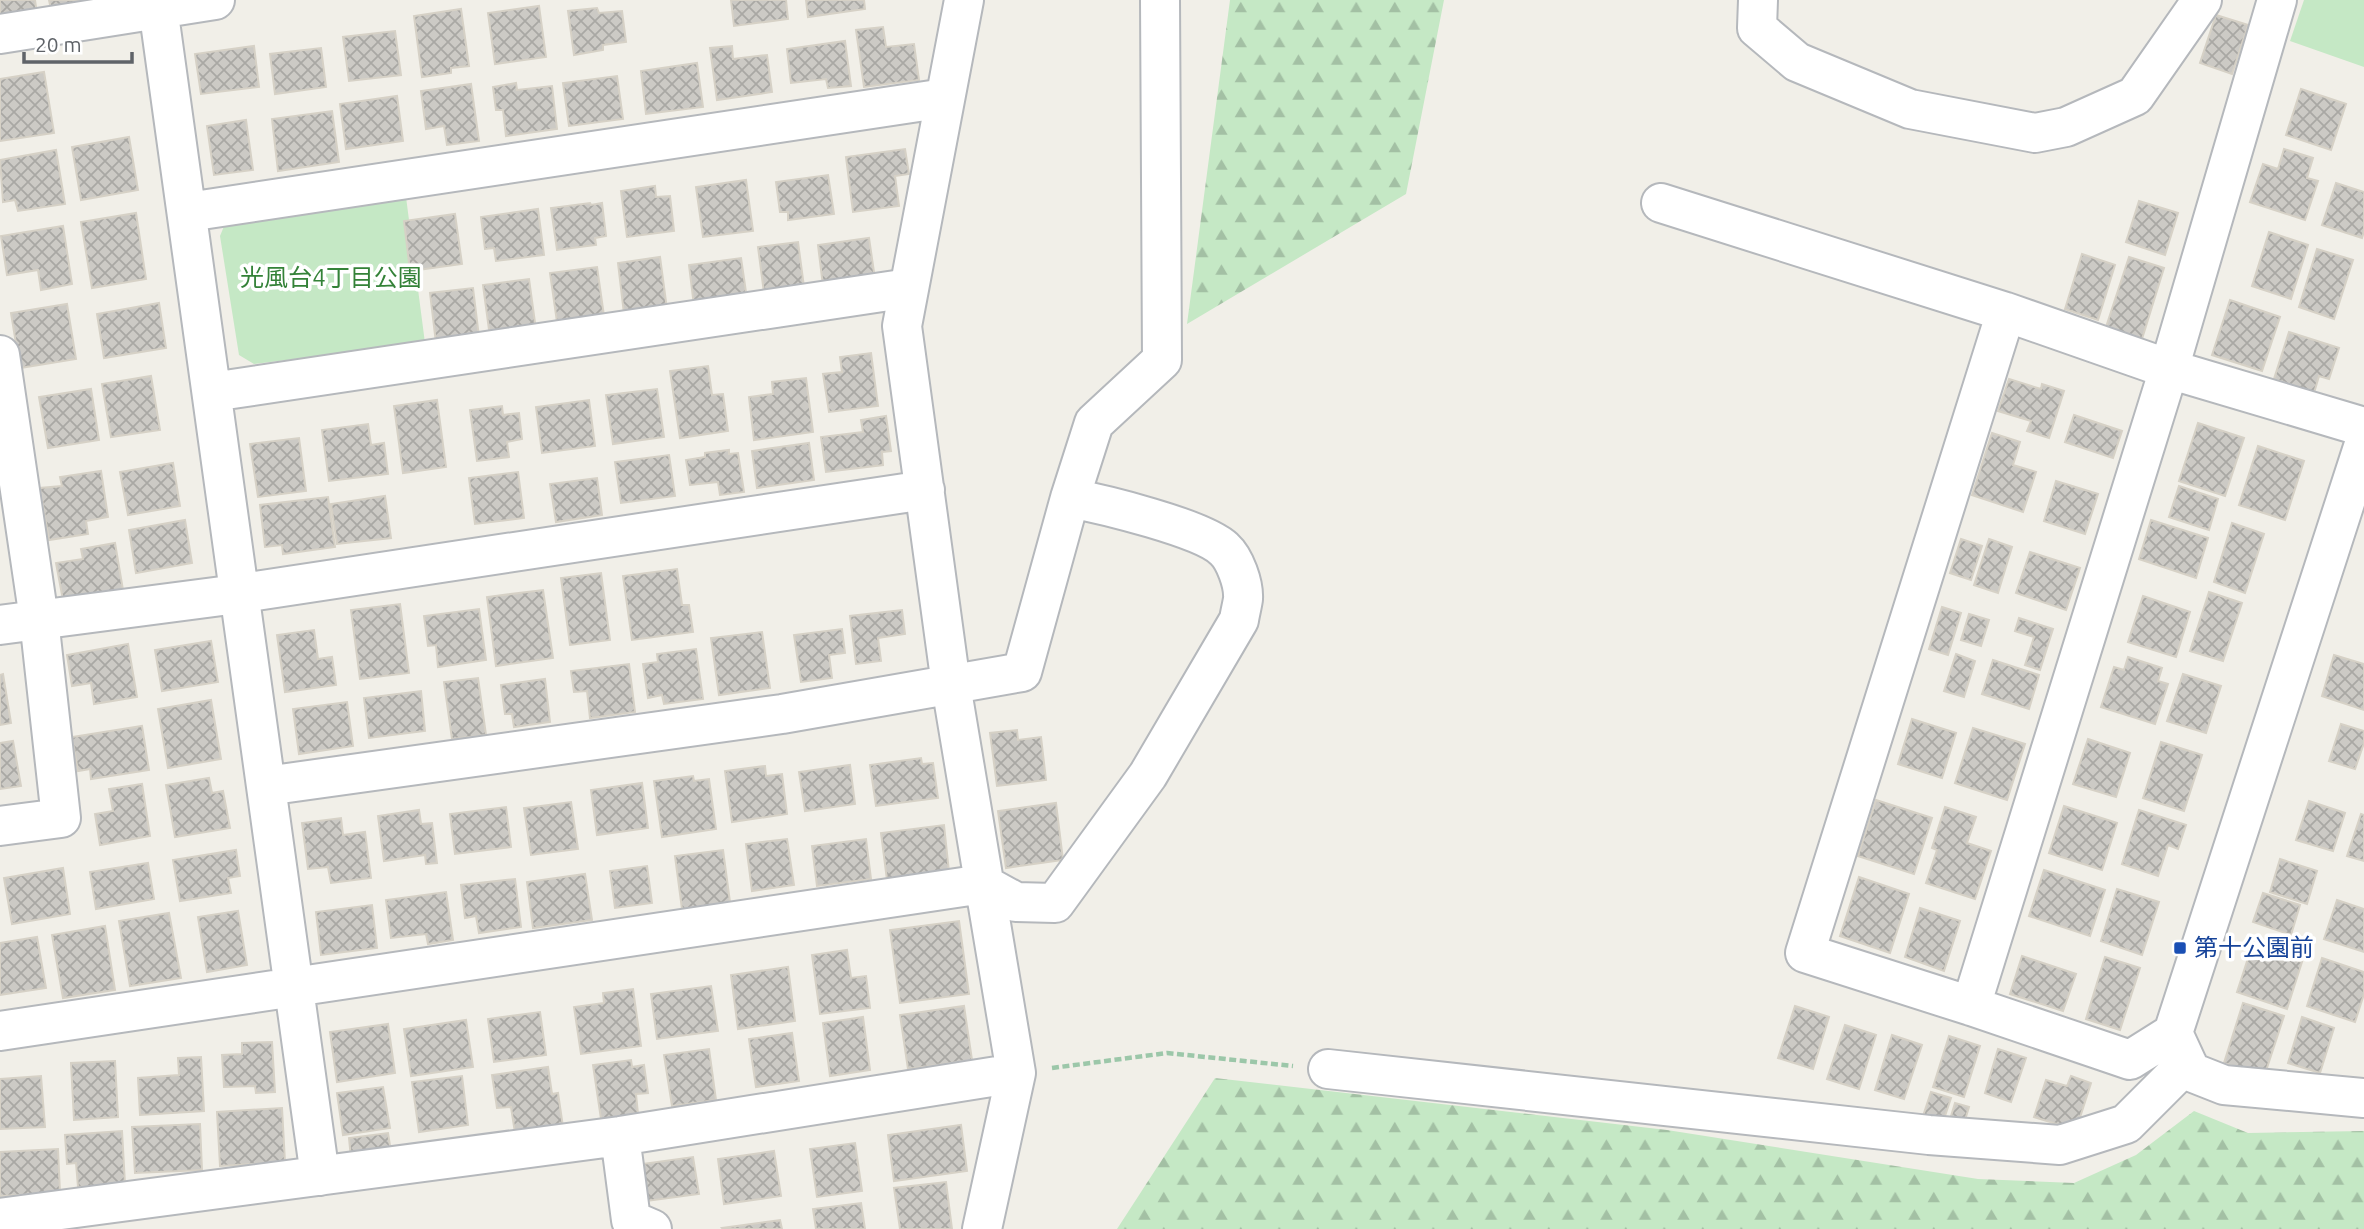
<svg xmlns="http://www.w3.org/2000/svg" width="2364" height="1229" font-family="Ubuntu,'Noto Sans JP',sans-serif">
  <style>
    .forest { fill: url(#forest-firs) }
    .park { fill: #c5e8c5 }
    .building { fill: url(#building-cross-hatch); stroke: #d6d1c6; stroke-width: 2 }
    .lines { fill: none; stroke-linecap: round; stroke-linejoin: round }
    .minor-casing { stroke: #b5b8bc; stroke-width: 42 }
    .path { stroke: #9cc7a9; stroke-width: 4.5; stroke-dasharray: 7 3.5; stroke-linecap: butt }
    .minor { stroke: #fff; stroke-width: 38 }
    .transit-dot { fill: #1a4fb4; stroke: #fff; stroke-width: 2.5 }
    .labels { text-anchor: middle; stroke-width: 7; stroke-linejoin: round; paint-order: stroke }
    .park-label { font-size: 24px; fill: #348238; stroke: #fff }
    .transit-label { font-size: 24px; fill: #164399; stroke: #fff; text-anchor: start }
  </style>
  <defs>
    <pattern id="forest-firs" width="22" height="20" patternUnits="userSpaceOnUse" patternTransform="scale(1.75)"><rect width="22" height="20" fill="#c5e8c5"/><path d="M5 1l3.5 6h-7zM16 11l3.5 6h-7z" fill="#a3c0a4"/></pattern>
    <pattern id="building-cross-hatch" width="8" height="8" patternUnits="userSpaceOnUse" patternTransform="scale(1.75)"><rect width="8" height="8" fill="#cccac5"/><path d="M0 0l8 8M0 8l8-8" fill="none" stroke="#a9a8a4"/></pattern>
  </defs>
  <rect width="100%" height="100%" fill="#f1efe8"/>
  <path class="forest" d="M1230,0H1444L1406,194L1187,324Z
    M1215,1078L1667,1130L1978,1179L2074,1183L2136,1155L2194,1111L2248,1133L2364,1131V1229H1117Z"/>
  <path class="park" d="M2304,0H2364V67L2290,41Z
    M406,197L425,343L254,364L239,355L220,236L227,219Z"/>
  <path class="building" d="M0,0H35L37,14L0,20Z
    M49,0H98L52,14Z
    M731,0H786L788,19L734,26Z
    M806,0H864L865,9L808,17Z
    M539,6L546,57L495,64L488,13Z
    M597,8L599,13L622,11L626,42L603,45V50L574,55L568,11Z
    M461,9L469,66L451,68V73L422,77L414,16Z
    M2216,15L2248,25L2232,74L2200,63Z
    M883,27L886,47L914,44L919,80L864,87L856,30Z
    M395,31L401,75L349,81L343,37Z
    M845,41L851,86L828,88L826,79L791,83L787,49Z
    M254,46L259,87L201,94L195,54Z
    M732,46L733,59L767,55L772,92L717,100L710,48Z
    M321,48L326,87L275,94L270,54Z
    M697,63L703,107L646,114L641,71Z
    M44,72L54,133L0,141V79Z
    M617,76L623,119L569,126L563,83Z
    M516,83L517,90L552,86L557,129L506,136L503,110H496L493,87Z
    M471,84L479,141L447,145L444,126L426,129L421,91Z
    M2301,89L2346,104L2331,150L2286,135Z
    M397,96L403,141L346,149L340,104Z
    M332,111L339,162L278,171L272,119Z
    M246,120L253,170L214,175L207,126Z
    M129,137L138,190L81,200L72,147Z
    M905,149L909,174L895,176L899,206L853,212L846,157Z
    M2284,149L2313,158L2307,178L2318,181L2305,220L2250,202L2263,164L2278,169Z
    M56,150L65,204L18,211L15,200L3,202L0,160Z
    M828,175L834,214L788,220V212H780L776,182Z
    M746,180L753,231L703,237L696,187Z
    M2336,183L2364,192V231L2362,238L2322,225Z
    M655,186L656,197L670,196L674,231L627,237L621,191Z
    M2139,201L2178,213L2165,255L2126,242Z
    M590,203L591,205L602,203L606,236L595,238L596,245L557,250L551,208Z
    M538,209L544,255L496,261L494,248L485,249L481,217Z
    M136,213L146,279L92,288L81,222Z
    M455,214L462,264L410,271L404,221Z
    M63,226L72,284L41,290L38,270L7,275L1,236Z
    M2269,232L2308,245L2291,299L2252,286Z
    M869,238L875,279L823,286L818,245Z
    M798,242L804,287L764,293L758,247Z
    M2317,249L2353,260L2334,319L2299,307Z
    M2082,254L2115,265L2098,320L2065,309Z
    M660,257L667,309L624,314L618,263Z
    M2129,257L2164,268L2142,339L2106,327Z
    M741,258L747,299L694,306L689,265Z
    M597,267L604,316L557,322L550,273Z
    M529,279L536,330L490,337L483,285Z
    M473,288L479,337L436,343L430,293Z
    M2230,300L2280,317L2262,371L2212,355Z
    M159,303L166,348L104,358L97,314Z
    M67,304L76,359L20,368L11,313Z
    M2289,332L2339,348L2329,379L2319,376L2314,393L2274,379Z
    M871,353L878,406L829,412L823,374L842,372L840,357Z
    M708,366L712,395L723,394L728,431L680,438L670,371Z
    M151,376L160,430L111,437L102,384Z
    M806,378L813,432L754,440L749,397L773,394L772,382Z
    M2009,379L2041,389L2042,384L2064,391L2049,438L2027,431L2031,421L1998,411Z
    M91,389L99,440L48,448L39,397Z
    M657,389L664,437L613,444L606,395Z
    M437,400L446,467L403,473L394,406Z
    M589,400L595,446L542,453L536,407Z
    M502,406L503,415L519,413L522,439L507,442L509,457L477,461L470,410Z
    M2074,415L2122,431L2113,458L2065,442Z
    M886,416L891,451L882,452L883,465L826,472L821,437L863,432L861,420Z
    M2198,423L2244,438L2225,496L2179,481Z
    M368,424L371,445L384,443L388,474L329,481L322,430Z
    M1992,433L2020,442L2013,465L2036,472L2023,512L1972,495Z
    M299,438L306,491L258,497L250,444Z
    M809,443L814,480L757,488L752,451Z
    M2258,446L2304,461L2285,520L2239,505Z
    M729,450V454L738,453L744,492L720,495L718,482L690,485L686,460L705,457V453Z
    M669,455L675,496L621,503L615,462Z
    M173,463L180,506L128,515L120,472Z
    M101,471L108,517L86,521L88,534L49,540L40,488L62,486L60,477Z
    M518,472L524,518L475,524L469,478Z
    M597,478L602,515L556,522L550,484Z
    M2056,481L2098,494L2085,534L2044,521Z
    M2179,486L2218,499L2209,530L2169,517Z
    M385,496L391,538L337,544L331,504Z
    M328,497L335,547L283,554L282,545L265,547L260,505Z
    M185,520L192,563L136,573L129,530Z
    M2151,520L2208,538L2196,578L2139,559Z
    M2232,523L2264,534L2245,593L2214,582Z
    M1961,539L1982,546L1971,580L1950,573Z
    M1989,539L2012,547L1998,593L1974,585Z
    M115,543L123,590L63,600L56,563L83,559L81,549Z
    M2030,552L2080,568L2066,610L2016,593Z
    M677,569L682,605H689L693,632L632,640L623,576Z
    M601,573L610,640L570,645L561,578Z
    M543,590L553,658L496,666L487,597Z
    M2209,592L2242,603L2223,661L2190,651Z
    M2143,596L2190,612L2176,657L2128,642Z
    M400,604L409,673L360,679L351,610Z
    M1942,607L1961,613L1948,655L1929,649Z
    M479,609L486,660L438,667L436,645L428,646L424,616Z
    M902,610L905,634L878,638L881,661L856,664L850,616Z
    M1969,614L1989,620L1981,646L1961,640Z
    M2019,618L2053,629L2040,670L2025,665L2034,637L2015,631Z
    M842,629L845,653L829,655L832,678L801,682L794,635Z
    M314,630L318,659L332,657L336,685L285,692L277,635Z
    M762,632L770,688L719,695L711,638Z
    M211,641L218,682L162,691L155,650Z
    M128,644L137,697L94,704L91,683L72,686L67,655Z
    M696,649L703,699L664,704L662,695L648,698L643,664L658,662L657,654Z
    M1956,654L1975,661L1964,697L1944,691Z
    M2334,655L2364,664V710L2322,696Z
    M2128,657L2162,668L2158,681L2168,684L2155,724L2101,707L2114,667L2124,670Z
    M1993,660L2039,675L2029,709L1982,694Z
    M629,664L635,712L590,718L587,691L574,692L571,671Z
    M3,674L11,723L0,725V675Z
    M2183,674L2221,686L2206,733L2167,721Z
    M478,678L486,735L452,739L444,682Z
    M545,679L550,722L514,727L512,714H505L501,685Z
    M421,691L425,731L369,738L364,698Z
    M211,700L221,759L168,768L158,709Z
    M347,702L353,746L299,754L293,709Z
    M1912,719L1956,733L1942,778L1898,764Z
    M2341,724L2364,731V743L2355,769L2329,761Z
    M142,726L149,770L91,779L90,769L78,771L72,737Z
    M1973,728L2025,744L2007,800L1955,783Z
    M1017,730L1018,740L1041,737L1046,780L997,786L990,733Z
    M2088,739L2130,753L2116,797L2073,784Z
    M13,741L21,786L0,789V743Z
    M2161,742L2202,755L2184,811L2143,798Z
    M921,758L922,764L933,763L938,798L876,806L870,765Z
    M850,765L855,804L805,811L799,772Z
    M765,766L766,776L782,774L787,814L732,822L725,771Z
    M693,776L694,781L709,779L716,829L662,837L654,781Z
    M209,778L212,793L223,791L230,828L175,837L166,785Z
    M642,783L648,828L597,835L591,790Z
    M142,784L150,836L100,845L95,814L113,811L109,789Z
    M1876,800L1932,818L1914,874L1858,856Z
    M2309,801L2345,813L2333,851L2296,840Z
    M571,802L578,849L531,855L524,808Z
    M1056,803L1063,860L1006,868L998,811Z
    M2064,806L2117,823L2102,870L2049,853Z
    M506,807L511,847L455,854L450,814Z
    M1945,807L1976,817L1967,843L1991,851L1975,899L1926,883L1937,850L1932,848Z
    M419,810L421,824L432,823L437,863L426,864L425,855L384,861L378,816Z
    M2139,810L2186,825L2178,849L2168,845L2158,876L2122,864Z
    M2361,814L2364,815V861L2347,856Z
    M341,818L343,835L365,832L371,878L331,883L328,867L308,869L302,823Z
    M944,825L949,872L887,880L881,833Z
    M787,839L794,885L752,891L746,844Z
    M866,839L871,879L817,886L812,846Z
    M236,850L240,876L228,878L231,893L180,901L173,860Z
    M723,850L730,902L682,909L675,856Z
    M2280,859L2317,871L2307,904L2270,892Z
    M148,863L154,899L96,909L90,872Z
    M647,866L652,903L615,908L610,871Z
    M63,868L70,914L12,924L4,878Z
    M2044,870L2105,890L2090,936L2029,916Z
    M585,874L592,920L533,928L527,882Z
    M1859,877L1909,894L1890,953L1840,936Z
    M515,879L521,927L479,933L476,916L465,918L461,885Z
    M2117,889L2159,902L2142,955L2101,941Z
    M446,892L453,940L428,944L426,934L391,938L386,900Z
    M2263,893L2300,905L2291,935L2253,922Z
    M2337,900L2364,909V952L2324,939Z
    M372,905L377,948L321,955L316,912Z
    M1920,908L1960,921L1944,971L1905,957Z
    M238,911L247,965L207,972L198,917Z
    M169,913L181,978L130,986L119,921Z
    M959,921L969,994L900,1003L890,930Z
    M105,926L115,990L63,998L52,935Z
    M37,937L46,988L0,995V943Z
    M2252,946L2302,962L2287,1009L2237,992Z
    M847,950L851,978L866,976L870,1008L820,1014L812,955Z
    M2022,956L2076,974L2063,1011L2010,994Z
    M2105,957L2140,968L2120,1030L2086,1019Z
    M2322,958L2364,972V994L2355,1022L2307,1006Z
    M788,967L795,1021L738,1029L731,975Z
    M711,986L718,1031L657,1039L651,994Z
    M633,989L641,1046L581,1054L574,1007L604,1003L603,993Z
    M2243,1003L2284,1016L2264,1077L2224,1063Z
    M964,1006L972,1060L908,1069L900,1015Z
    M1795,1006L1829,1017L1813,1069L1778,1058Z
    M540,1012L546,1055L494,1062L488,1019Z
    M863,1017L870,1070L830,1076L823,1023Z
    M2302,1017L2334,1028L2320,1073L2288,1063Z
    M466,1020L473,1067L411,1076L404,1029Z
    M388,1024L395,1073L337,1082L330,1032Z
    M1845,1025L1876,1035L1859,1089L1827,1079Z
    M792,1033L799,1081L756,1087L749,1039Z
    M1892,1035L1922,1045L1904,1099L1875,1090Z
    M1949,1036L1980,1046L1964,1097L1933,1087Z
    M272,1042L275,1092L256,1093L255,1086L224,1087L222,1055L242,1054V1043Z
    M709,1049L716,1100L672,1106L664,1055Z
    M1998,1049L2026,1058L2011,1102L1985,1093Z
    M201,1057L204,1111L140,1115L138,1078L179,1075L178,1058Z
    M631,1060L632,1067L644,1065L648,1093L636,1094L638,1114L601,1119L593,1065Z
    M115,1061L118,1117L74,1120L71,1063Z
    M548,1067L552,1094L558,1093L563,1127L515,1133L511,1107L497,1108L492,1075Z
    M41,1076L45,1127L0,1129V1079Z
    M462,1076L468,1125L419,1132L412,1082Z
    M2071,1076L2091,1083L2076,1130L2034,1117L2046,1080L2067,1086Z
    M383,1087L390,1128L343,1135L337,1093Z
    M1931,1092L1951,1098L1941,1128L1921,1122Z
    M1955,1103L1969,1107L1962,1130L1948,1126Z
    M282,1108L285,1162L220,1166L217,1112Z
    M200,1124L202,1170L135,1173L132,1127Z
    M961,1125L967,1171L894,1181L888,1135Z
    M122,1131L125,1184L78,1187L76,1163L67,1164L65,1135Z
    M388,1133L391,1152L351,1158L349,1138Z
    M855,1143L862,1191L817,1197L810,1149Z
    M58,1149L60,1193L0,1196V1152Z
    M774,1151L781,1196L724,1204L718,1159Z
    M693,1157L699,1194L647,1201L642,1164Z
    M946,1182L952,1229H900L894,1188Z
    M861,1203L865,1229H816L813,1209Z
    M780,1220L782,1229H723L722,1228Z"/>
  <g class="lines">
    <g class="minor-casing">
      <path id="minor" d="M157,0L320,1176
        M964,0L902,326L951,685L1016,1073L982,1229
        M1758,0L1757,28L1797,62L1910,109L2035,133L2066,127L2135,96L2202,0
        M0,34L215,0
        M1661,203L2006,312L2169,369L2364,427
        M188,212L945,98
        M2006,312L1805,953L1971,1006L2130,1060L2173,1033
        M0,355L39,619L61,818L0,826
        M212,392L909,288
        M2364,444L2173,1033L2191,1072L2224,1085L2364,1098
        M0,625L222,596L925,490
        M266,786L782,714L1022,672L1070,498L1094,423L1162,360L1160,0
        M1971,1006L2169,369L2277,0
        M0,1031L983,884L1016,902L1055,903L1148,775L1239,620C1240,613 1242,606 1243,599C1244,584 1235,559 1224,549C1202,528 1102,504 1070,498
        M1328,1069L1929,1135L2060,1145L2126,1124L2187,1063
        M620,1136L631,1220L652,1229
        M0,1218L620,1136L1016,1073"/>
    </g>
    <path class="path" d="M1052,1068L1167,1053L1293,1066"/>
    <use href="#minor" class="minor"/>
  </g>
  <rect class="transit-dot" x="2173" y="941" width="14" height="14" rx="3.5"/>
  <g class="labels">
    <g class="park-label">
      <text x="331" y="286">光風台4丁目公園</text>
    </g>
    <g class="transit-label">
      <text x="2194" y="956">第十公園前</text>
    </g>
  </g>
  <path d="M24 52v10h108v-10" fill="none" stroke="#5f6368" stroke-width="3.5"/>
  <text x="35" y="52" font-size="21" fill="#5f6368" stroke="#ffffff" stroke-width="5" paint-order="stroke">20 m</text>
</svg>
